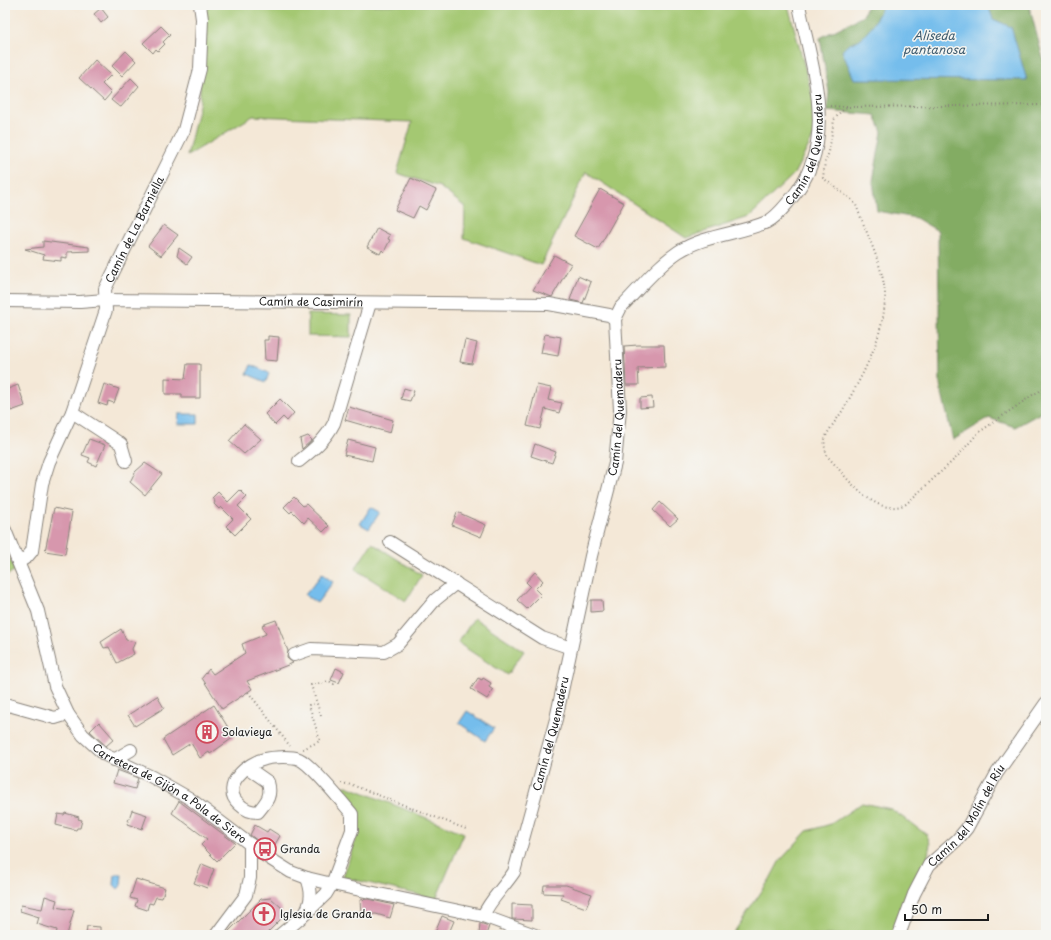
<svg xmlns="http://www.w3.org/2000/svg" width="1051" height="940" font-family="'Playpen Sans',sans-serif">
  <style>
    .green { fill: #a4c872; stroke: #607247 }
    .forest { fill: #83ac64; stroke: #506440 }
    .water { fill: #74bdec; stroke: #486c84 }
    .building { fill: #d797ad }
    .lines { fill: none; stroke-linecap: round; stroke-linejoin: round }
    .minor-casing { stroke: #88827a; stroke-width: 14 }
    .path { stroke: #88827a; stroke-width: 2; stroke-dasharray: 1 3; stroke-linecap: butt }
    .minor { stroke: #fff; stroke-width: 12 }
    .labels { text-anchor: middle; stroke-width: 3; stroke-linejoin: round; paint-order: stroke }
    .street-label { font-size: 11px; fill: #1c1c1c; stroke: #f6f6f2 }
    .poi-label { font-size: 11px; fill: #1c1c1c; stroke: #f6f6f2; text-anchor: start }
    .water-label { font-size: 12px; font-style: italic; fill: #3f5c6f; stroke: #f6f6f2 }
  </style>
  <rect width="100%" height="100%" fill="#f6f6f2"/>
  <filter id="ink" filterUnits="userSpaceOnUse"><feTurbulence type="fractalNoise" baseFrequency=".025" numOctaves="2"/><feDisplacementMap in="SourceGraphic" scale="8" xChannelSelector="R" yChannelSelector="G"/><feConvolveMatrix kernelMatrix="1 2 1 2 8 2 1 2 1" color-interpolation-filters="sRGB"/></filter>
  <filter id="wash" filterUnits="userSpaceOnUse"><feTurbulence type="fractalNoise" baseFrequency=".012" numOctaves="4" result="noise"/><feDisplacementMap in="SourceGraphic" scale="16" xChannelSelector="R" yChannelSelector="G"/><feGaussianBlur stdDeviation="0.9" result="paint"/><feColorMatrix in="noise" values="0 0 0 0 0 0 0 0 0 0 0 0 0 0 0 0 0 1.4 0 .05"/><feComposite in="paint" operator="in"/></filter>
  <g filter="url(#wash)">
    <rect width="100%" height="100%" fill="#f4e8d7"/>
    <path class="green" d="M200,5H788L820,124L794,174L749,217L686,238L586,172L541,265L464,238L465,207L440,187L397,173L412,122L253,116L187,156L200,101Z
      M308,314L351,315V337L308,336Z
      M372,543L422,575L406,601L355,569Z
      M5,549L15,570L5,577Z
      M474,618L524,651L507,675L458,643Z
      M347,786L464,833L436,899L343,877C350,855 366,822 352,801C348,796 343,792 340,787Z
      M862,803L891,809L927,835L930,844L927,860L894,935H732L770,879L779,862L807,831L831,824Z"/>
    <path class="forest" d="M867,5H1029L1046,70V410L1015,427L989,418L953,440L940,385L938,231L916,218L877,211L873,181L882,132L875,115L827,111L829,92L820,38L863,16Z"/>
    <path class="water" d="M883,5H988L993,19L1011,27L1027,80L854,79L842,51C850,41 851,45 860,39C871,31 877,17 883,5Z
      M251,365L269,373L266,382L247,374Z
      M179,414H198V424H178Z
      M371,507L380,512L369,529L360,524Z
      M322,574L333,582L317,603L305,595Z
      M467,711L494,728L485,741L459,723Z
      M115,874H122L121,886L118,889L114,885Z"/>
    <g id="blocks">
      <path class="building" d="M101,8L108,17L101,23L94,14Z
        M161,26L170,35L163,42L165,44L158,51L156,49L153,53L143,43Z
        M126,51L136,61L122,76L112,66Z
        M95,60L111,75L102,84L111,93L104,101L79,78Z
        M131,78L139,86L121,107L117,105L111,100Z
        M411,178L436,190L426,210L419,206L413,218L395,210Z
        M600,189L624,203L598,249L574,236Z
        M164,225L178,235L161,256L148,246Z
        M377,228L390,235L388,239L390,240L384,252L382,250L380,254L367,247Z
        M43,241L89,247V251L67,252V258L61,257V261L43,259L44,255L25,249L43,247Z
        M179,248L192,257L187,264L177,256Z
        M554,255L571,264L552,297L533,290Z
        M578,276L591,282L583,303L570,300Z
        M545,334L561,337L558,356L541,353Z
        M268,336L279,337L277,361L265,360L264,340H268Z
        M465,340L477,343L472,364L460,362Z
        M638,345H664L665,367L638,368L639,385H626L624,346Z
        M187,364H200V398H182V394H165V378L185,379Z
        M104,384L119,389L114,403L108,401L107,406L98,403Z
        M18,385L25,406L11,411L5,390Z
        M537,385L551,388L548,400L562,403L559,413L545,409L540,429L527,426Z
        M404,388L414,391L410,401L401,399Z
        M652,397L653,407L640,408V398Z
        M280,399L294,413L287,421L283,417L275,425L265,414Z
        M349,407L393,420L390,433L345,420Z
        M244,424L261,439L244,454L229,441Z
        M308,436L312,440L302,449L300,439Z
        M89,439L105,445L96,466L88,462L90,458L82,455Z
        M348,440L375,447L372,461L344,455Z
        M535,444L556,452L552,463L531,456Z
        M145,463L162,474L145,495L130,482L135,472Z
        M240,490L247,497L238,506L251,519L235,535L226,526L233,519L221,507L219,509L214,504L215,502L212,498L218,492L228,502Z
        M294,497L303,506L306,504L329,526L323,532L308,518L304,523L292,511L290,513L284,507Z
        M660,502L678,519L670,526L653,510Z
        M54,508L72,512L65,554L45,551Z
        M457,512L486,525L481,537L452,525Z
        M535,572L543,581L535,589L541,595L527,609L517,600L530,586L526,582Z
        M591,600H602L603,611L591,612Z
        M276,620L288,651L287,658L293,663L247,681L252,689L222,709L202,678L209,669L213,674L245,653L242,644L266,634L262,625Z
        M121,629L126,640L135,642L132,649L134,654L117,663L109,647L104,648L101,642Z
        M336,668L344,672L339,683L331,680Z
        M478,678L482,680L483,678L491,683L489,687L493,690L487,699L471,689Z
        M157,696L164,708L135,726L128,715Z
        M214,705L234,737L210,754L209,752L200,758L191,743L172,755L163,739Z
        M99,722L114,739L106,746L90,731Z
        M117,770L138,778L135,789L113,783Z
        M179,801L235,843L217,861L201,845L207,839L172,813Z
        M132,810L147,815L142,829L127,824Z
        M65,813L79,817L78,819L82,820L80,828H77L76,830L56,825L58,814L64,815Z
        M255,825L267,832L269,829L280,836L271,851L250,835Z
        M202,864L214,869L207,888L194,883Z
        M136,879L165,888L162,898L156,897L153,904L149,903L147,910L135,906L137,900L130,898Z
        M544,885H566L592,894L586,908L561,899L563,894L543,893Z
        M45,896L57,900L55,907L74,910L67,935H56L57,930L37,924L39,917L20,911L21,905L42,909Z
        M271,898L282,908L281,919L265,935H225L261,899Z
        M368,899L394,905L390,918L376,914L361,915L360,900Z
        M512,904L532,905V920L512,919Z
        M442,916L454,921L448,935H434Z
        M480,923L489,926L486,935H479Z
        M87,926L100,927V935H86Z"/>
    </g>
  </g>
  <g filter="url(#ink)">
    <use href="#blocks" fill-opacity="0" stroke="#88827a" stroke-width="1"/>
    <g class="lines">
      <g class="minor-casing">
        <g id="minor">
          <path id="s1" d="M5,301L80,302L105,300L549,304L609,315L615,319"/>
          <path d="M72,412L121,444L126,461"/>
          <path d="M299,461C313,450 326,439 334,423L370,303"/>
          <path id="s2" d="M5,530L38,611L55,686L68,714L83,735L105,755L152,777L189,798L264,855L291,872L307,878L332,884L483,916L535,935"/>
          <path d="M390,542L542,638L571,648"/>
          <path id="s3" d="M19,562L27,557L32,551L42,484L49,462L72,412L106,310L105,289L184,130L200,69L202,19L200,5"/>
          <path d="M294,655L311,649L384,652L398,644L435,600L456,583"/>
          <path d="M5,704L55,718L68,714"/>
          <path d="M114,760L131,750"/>
          <path d="M248,768L268,782C272,796 267,801 258,812C251,812 244,809 239,804C219,786 248,762 265,759C273,757 291,756 299,759C311,764 342,802 352,814V830L332,884L326,894L303,916L280,935"/>
          <path d="M306,912C312,900 312,891 307,878"/>
          <path id="s4" d="M483,916C489,901 504,887 514,872L556,719L591,556L615,463L620,410L615,319L621,307C639,289 657,266 678,252C704,235 739,234 767,222C777,217 784,207 791,199C840,142 812,70 799,5"/>
          <path d="M216,935L246,895L250,878V844"/>
          <path id="s5" d="M899,935L914,894L929,865L957,840L967,828L997,773L1046,703"/>
        </g>
      </g>
      <path class="path" d="M1046,105L849,107L841,111L834,120L829,152L825,162L823,178L852,200L856,205C865,230 886,272 885,298C884,336 863,375 844,408C839,417 831,426 826,436C823,443 825,450 828,457C847,477 874,519 906,504L957,457L978,433L1034,394L1046,388
        M830,106L847,107
        M248,692L290,746
        M321,716L311,685L329,681L334,684L336,682
        M303,749L320,741L309,705L316,703
        M341,783L352,785L466,829"/>
      <use href="#minor" class="minor"/>
    </g>
  </g>
  <defs>
    <g id="building-ring" transform="scale(1.15)"><circle r="9.5" fill="#f6f6f2" stroke="#d1495b" stroke-width="1.5"/><path d="M-4-6H4V6H1V3H-1V6H-4ZM-2.5-4.3h1.7v1.8h-1.7ZM.8-4.3h1.7v1.8H.8ZM-2.5-1h1.7V.8h-1.7ZM.8-1h1.7V.8H.8Z" fill="#d1495b"/></g>
    <g id="bus-ring" transform="scale(1.15)"><circle r="9.5" fill="#f6f6f2" stroke="#d1495b" stroke-width="1.5"/><path d="M-5-6H5V4H4V6H2V4H-2V6H-4V4H-5ZM-3.5-4V0h7V-4ZM-3.5 1.2v1.5H-2V1.2ZM2 1.2v1.5H3.5V1.2Z" fill="#d1495b"/></g>
    <g id="church-ring" transform="scale(1.15)"><circle r="9.5" fill="#f6f6f2" stroke="#d1495b" stroke-width="1.5"/><path d="M-1.2-6h2.4v3.5h3.3v2.4h-3.3V6h-2.4V-.1h-3.3v-2.4h3.3Z" fill="#d1495b"/></g>
  </defs>
  <g fill-rule="evenodd">
    <use href="#building-ring" x="207" y="732"/>
    <use href="#bus-ring" x="265" y="849"/>
    <use href="#church-ring" x="264" y="914"/>
  </g>
  <g class="labels">
    <g class="street-label">
      <text dy="4" stroke="none"><textPath href="#s4" startOffset="893">Camín del Quemaderu</textPath></text>
      <text dy="4" stroke="none"><textPath href="#s3" startOffset="358">Camín de La Barniella</textPath></text>
      <text dy="4" stroke="none"><textPath href="#s1" startOffset="306">Camín de Casimirín</textPath></text>
      <text dy="4" stroke="none"><textPath href="#s4" startOffset="521">Camín del Quemaderu</textPath></text>
      <text dy="4" stroke="none"><textPath href="#s4" startOffset="197">Camín del Quemaderu</textPath></text>
      <text dy="4" stroke="none"><textPath href="#s2" startOffset="326">Carretera de Gijón a Pola de Siero</textPath></text>
      <text dy="4" stroke="none"><textPath href="#s5" startOffset="139">Camín del Molín del Ríu</textPath></text>
    </g>
    <g class="poi-label">
      <text x="222" y="736">Solavieya</text>
      <text x="280" y="853">Granda</text>
      <text x="280" y="918">Iglesia de Granda</text>
    </g>
    <g class="water-label">
      <text x="934" y="40">Aliseda<tspan x="934" dy="14">pantanosa</tspan></text>
    </g>
  </g>
  <rect width="1051" height="940" fill="none" stroke="#f6f6f2" stroke-width="20"/>
  <path d="M905 914v6h83v-6" fill="none" stroke="#1c1c1c" stroke-width="2"/>
  <text x="911" y="914" font-size="12" fill="#1c1c1c" stroke="#f6f6f2" stroke-width="3" paint-order="stroke">50 m</text>
</svg>
